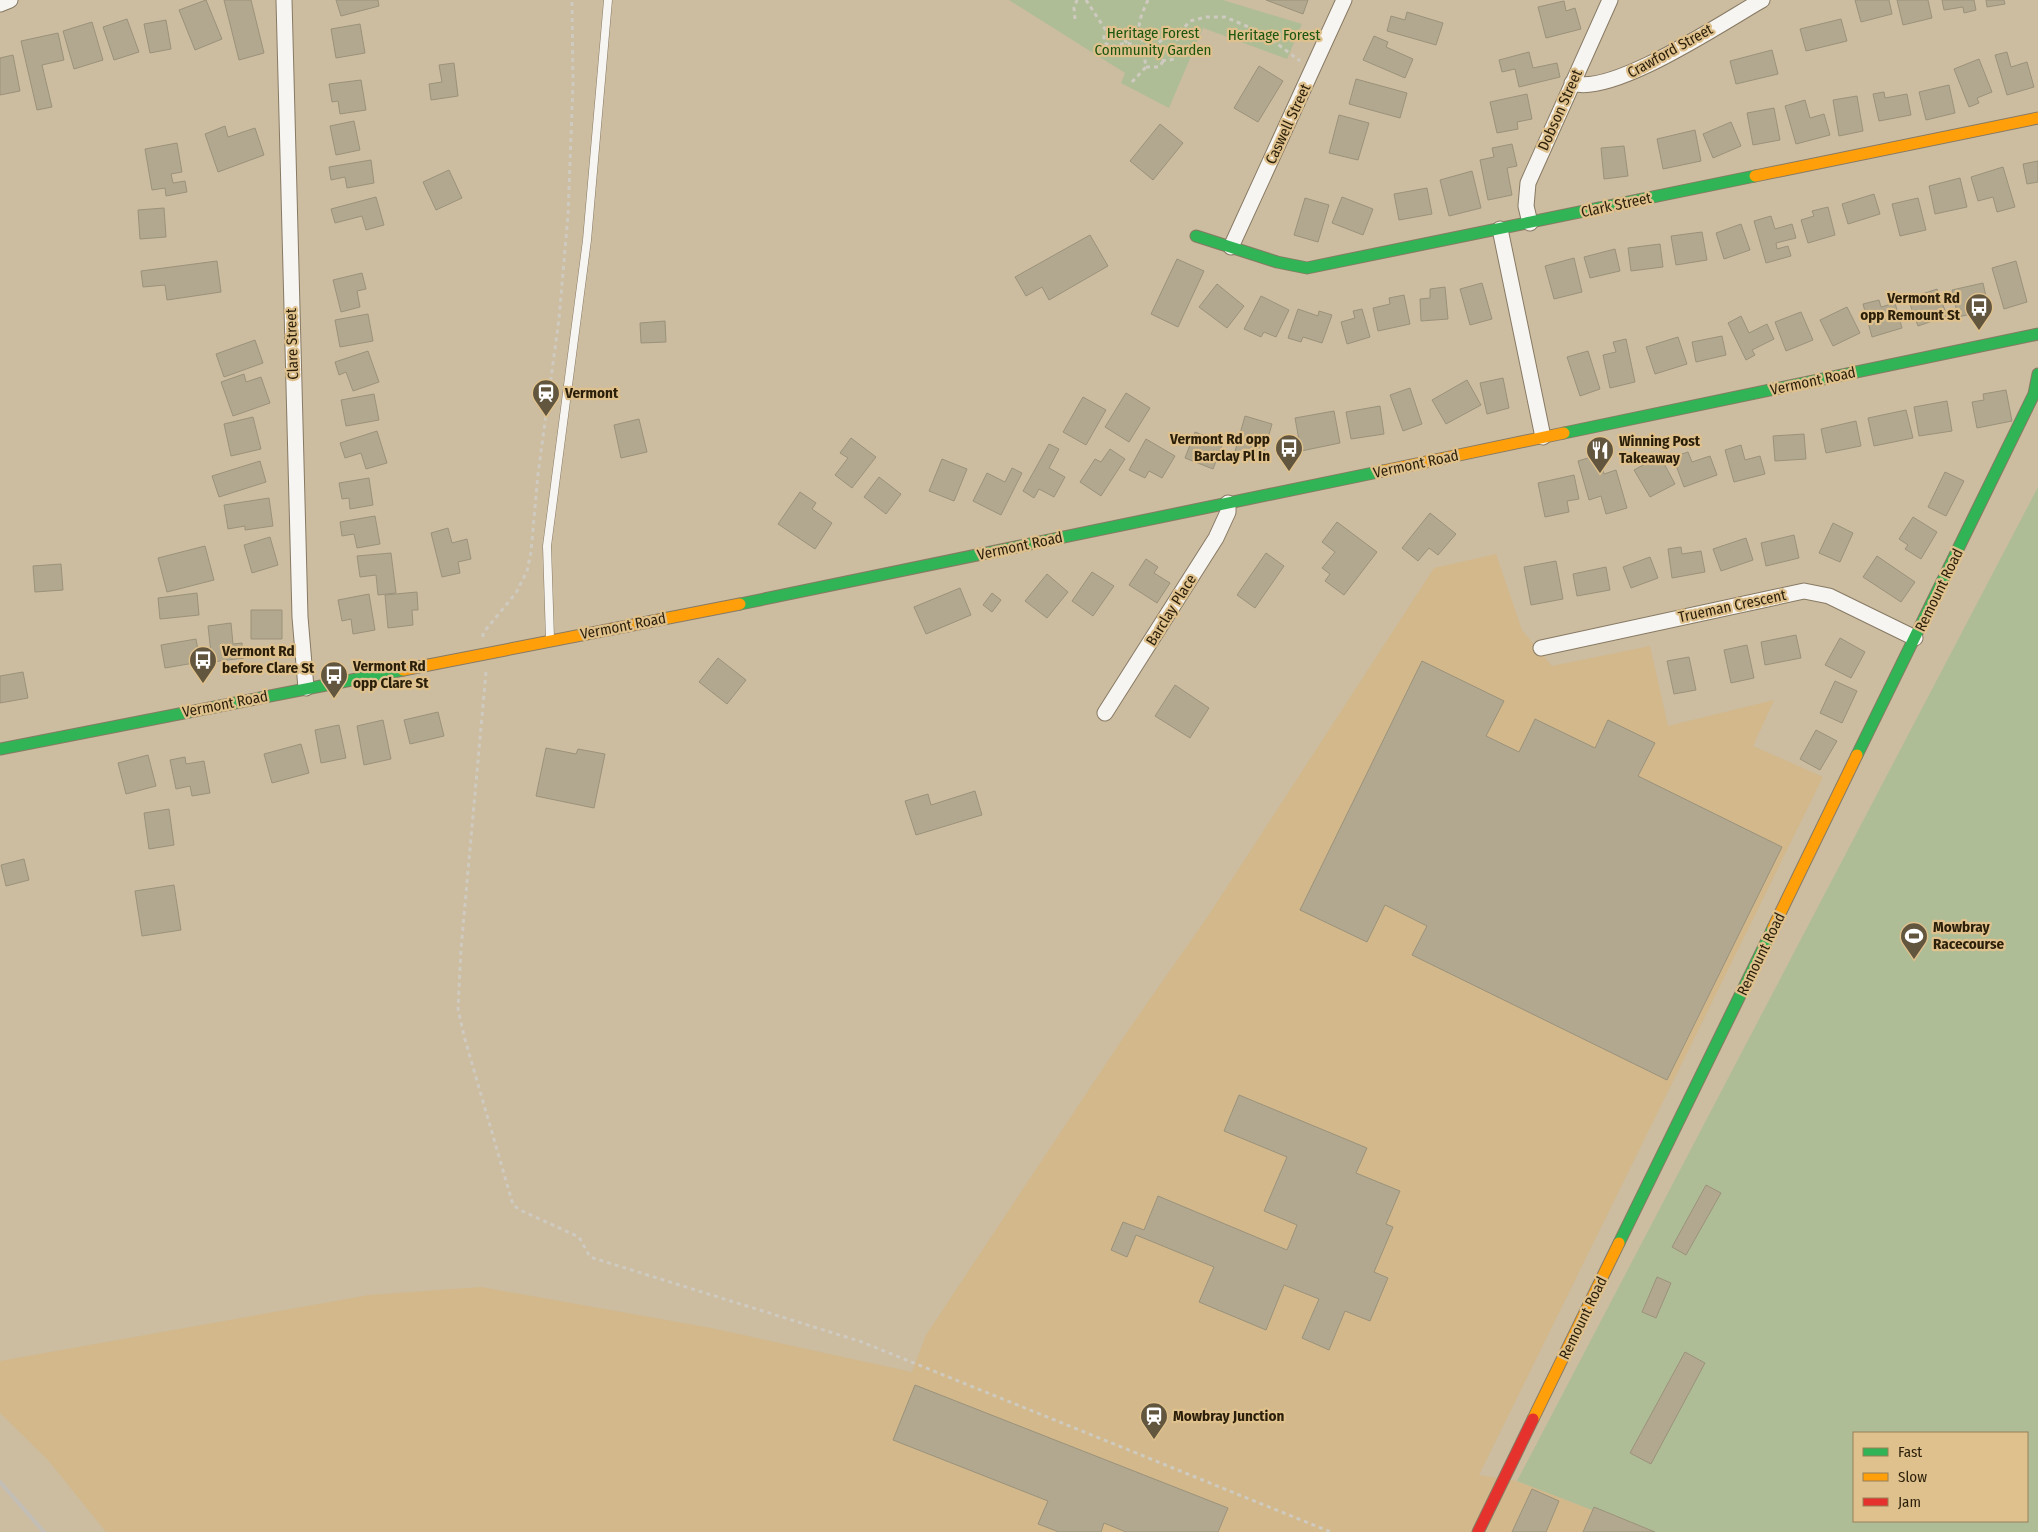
<svg xmlns="http://www.w3.org/2000/svg" width="2038" height="1532" font-family="'Fira Sans Condensed',sans-serif">
  <style>
    .built { fill: #d2b88b }
    .green { fill: #afbd97; fill-rule: evenodd }
    .building { fill: #b1a88f; stroke: #9b927b }
    .lines { fill: none; stroke-linecap: round; stroke-linejoin: round }
    .lane-casing { stroke: #877a64; stroke-width: 9 }
    .street-casing { stroke: #877a64; stroke-width: 17 }
    .fast-casing { stroke: #877a64; stroke-width: 13 }
    .slow-casing { stroke: #877a64; stroke-width: 13 }
    .jam-casing { stroke: #877a64; stroke-width: 13 }
    .path { stroke: #cfcac0; stroke-width: 3; stroke-dasharray: 4 4; stroke-linecap: butt }
    .lane { stroke: #f7f5f1; stroke-width: 8 }
    .street { stroke: #f7f5f1; stroke-width: 15 }
    .fast { stroke: #30b455; stroke-width: 11 }
    .slow { stroke: #ff9f0a; stroke-width: 11 }
    .jam { stroke: #e5322d; stroke-width: 11 }
    .rail { stroke: #c2bdb5; stroke-width: 4 }
    .labels { text-anchor: middle; stroke-width: 4.5; stroke-linejoin: round; paint-order: stroke }
    .park-label { font-size: 15px; fill: #1d5610; stroke: #dfc18d }
    .street-label { font-size: 15px; fill: #2b1f0a; stroke: #dfc18d }
    .poi-label { font-size: 15px; font-weight: bold; fill: #2b1f0a; stroke: #dfc18d; text-anchor: start }
  </style>
  <rect width="100%" height="100%" fill="#ccbca0"/>
  <path class="built" d="M1496,554L1522,630L1552,666L1650,646L1668,726L1774,700L1753,746L1823,777L1479,1475L1517,1481L1649,1532H106L48,1460L0,1413V1361L369,1295L481,1287L711,1328L912,1372L926,1335L1129,1029L1208,916L1434,568Z"/>
  <path class="green" d="M1009,0H1223L1302,24L1287,59L1203,28L1169,108L1121,83L1125,73Z
    M2038,487V1532H1649L1517,1481ZM1854,1433H2027V1521H1854Z"/>
  <path class="building" d="M206,0L222,39L195,50L179,10Z
    M224,0H251L264,53L239,60Z
    M336,0H378L379,6L341,16Z
    M1266,0H1308L1303,14Z
    M1855,0H1889L1892,14L1861,22Z
    M1897,0H1928L1932,18L1903,25Z
    M1942,0H1974L1976,10L1964,13L1963,7L1944,10Z
    M1986,0H2004L2005,4L1987,7Z
    M1564,1L1566,11L1575,8L1581,29L1546,38L1538,7Z
    M1407,12L1443,23L1436,45L1387,31L1391,16L1405,20Z
    M127,19L139,52L114,60L103,27Z
    M1841,19L1847,41L1806,51L1800,29Z
    M166,20L171,49L150,53L144,24Z
    M92,22L103,60L74,69L63,31Z
    M360,24L365,53L336,58L331,29Z
    M58,33L64,60L42,65L52,107L37,110L21,41Z
    M1374,36L1388,42L1386,47L1413,59L1405,78L1363,60Z
    M1772,50L1778,74L1736,84L1730,61Z
    M1529,52L1533,68L1557,63L1560,77L1519,87L1515,69L1502,72L1499,60Z
    M2007,52L2011,67L2027,62L2034,87L2007,95L1995,55Z
    M13,55L20,91L0,95V58Z
    M1979,59L1992,92L1977,98L1979,103L1969,107L1954,69Z
    M454,63L458,96L431,100L429,84L442,82L439,65Z
    M1259,66L1283,81L1258,122L1234,108Z
    M1356,79L1407,93L1400,118L1349,104Z
    M361,80L366,110L340,114L338,101L332,102L329,84Z
    M1949,85L1955,113L1926,120L1919,92Z
    M1884,92L1885,98L1907,94L1911,115L1879,121L1873,94Z
    M1527,94L1532,119L1517,122L1518,129L1497,133L1490,102Z
    M1857,96L1863,131L1839,136L1833,100Z
    M1805,100L1810,118L1824,114L1830,135L1796,144L1785,106Z
    M1774,108L1780,140L1753,145L1747,113Z
    M1339,115L1369,123L1358,160L1329,153Z
    M354,121L360,150L336,155L330,126Z
    M1731,122L1741,146L1713,158L1703,134Z
    M1160,124L1183,143L1153,180L1130,161Z
    M225,126L228,137L255,128L264,155L218,172L205,134Z
    M1695,130L1701,161L1663,169L1657,139Z
    M177,143L182,172L171,174L173,183L185,181L187,192L166,196L165,188L152,190L145,149Z
    M1512,144L1517,166L1507,168L1512,195L1488,200L1480,160L1494,157L1492,148Z
    M1624,146L1628,176L1604,179L1601,148Z
    M371,160L374,183L347,188L345,177L331,180L329,167Z
    M2038,161V182L2027,184L2023,164Z
    M2003,167L2015,207L1997,212L1993,197L1978,201L1971,177Z
    M449,170L462,198L436,210L423,182Z
    M1472,171L1481,208L1449,216L1440,180Z
    M1960,178L1967,207L1935,214L1929,186Z
    M1427,188L1432,214L1399,220L1394,194Z
    M1874,194L1880,214L1848,224L1842,204Z
    M376,197L384,225L366,230L362,216L335,223L331,209Z
    M1342,197L1373,209L1363,235L1332,223Z
    M1305,198L1329,205L1318,242L1294,235Z
    M1918,198L1926,230L1900,236L1892,204Z
    M1828,207L1835,235L1808,243L1801,220L1814,216L1812,211Z
    M164,208L166,237L140,239L138,210Z
    M1771,216L1775,229L1792,224L1796,238L1776,243L1777,249L1788,246L1791,256L1766,263L1754,221Z
    M1741,224L1750,250L1724,259L1716,233Z
    M1702,232L1707,260L1676,265L1671,236Z
    M1090,235L1108,266L1049,300L1042,287L1026,296L1015,277Z
    M1660,244L1663,267L1631,271L1628,248Z
    M1615,249L1620,271L1590,278L1584,257Z
    M1574,258L1582,292L1554,299L1545,266Z
    M1177,259L1204,271L1178,327L1151,314Z
    M217,261L221,292L167,300L165,285L143,287L141,271Z
    M2016,261L2027,302L2004,309L1992,268Z
    M362,273L366,289L357,291L360,307L341,312L333,280Z
    M1482,283L1492,319L1470,325L1460,289Z
    M1983,283L1989,310L1958,317L1952,290Z
    M1217,284L1244,306L1227,328L1199,307Z
    M1445,287L1448,319L1421,321L1420,299L1430,298V289Z
    M1937,289L1947,316L1918,326L1908,299Z
    M1404,295L1410,324L1378,331L1373,308L1390,304L1389,298Z
    M1261,296L1289,310L1276,337L1264,332L1261,337L1244,329Z
    M1879,300L1881,307L1895,303L1902,328L1872,337L1863,304Z
    M1847,307L1860,333L1833,346L1820,320Z
    M1298,309L1318,316L1319,311L1332,315L1322,343L1303,337L1301,342L1288,338Z
    M1362,309L1370,337L1347,344L1341,322L1355,318L1353,311Z
    M1801,312L1813,340L1786,351L1775,322Z
    M368,314L373,341L340,347L335,320Z
    M1741,316L1749,333L1767,324L1774,339L1752,350L1755,355L1746,360L1728,323Z
    M665,321L666,342L641,343L640,323Z
    M1722,336L1726,355L1696,362L1692,342Z
    M1678,337L1687,364L1655,374L1646,347Z
    M1626,339L1635,382L1610,388L1603,355L1616,352L1613,342Z
    M255,340L263,363L224,377L216,354Z
    M368,351L379,382L353,391L346,372L339,375L335,362Z
    M1588,351L1600,389L1580,396L1567,357Z
    M244,374L246,382L261,377L270,403L233,416L221,382Z
    M1503,378L1509,408L1487,414L1480,383Z
    M1467,380L1481,405L1446,424L1432,400Z
    M1410,388L1422,424L1403,431L1390,395Z
    M2006,390L2012,421L1977,428L1972,402L1984,400L1983,394Z
    M1126,393L1150,408L1129,442L1105,427Z
    M374,394L379,420L346,426L341,400Z
    M1083,397L1106,410L1086,445L1063,432Z
    M1947,401L1952,431L1919,436L1914,407Z
    M1380,406L1384,434L1351,439L1346,412Z
    M1906,410L1913,438L1874,446L1868,418Z
    M1334,411L1340,443L1301,451L1295,418Z
    M1245,416L1272,424L1261,463L1234,455Z
    M253,417L261,449L231,456L224,424Z
    M639,419L647,452L621,458L614,425Z
    M1856,421L1861,446L1826,453L1821,429Z
    M377,431L387,463L366,469L361,453L345,458L340,443Z
    M1195,432L1223,443L1213,469L1185,458Z
    M1804,434L1806,459L1775,461L1773,436Z
    M851,438L876,457L852,488L835,475L848,458L840,453Z
    M1146,439L1175,456L1162,478L1149,471L1145,478L1129,470Z
    M1049,444L1059,449L1049,468L1065,477L1054,497L1039,489L1034,498L1023,491Z
    M1741,445L1745,460L1760,456L1765,474L1734,482L1725,450Z
    M1110,449L1125,459L1101,496L1080,482L1095,459L1101,462Z
    M1688,452L1692,462L1710,456L1717,475L1684,487L1673,457Z
    M1598,455L1604,474L1616,470L1627,508L1606,514L1601,496L1589,500L1578,461Z
    M1660,456L1675,484L1650,497L1634,470Z
    M942,459L967,469L954,501L929,491Z
    M260,461L266,482L219,497L212,476Z
    M1012,468L1022,473L1001,515L973,501L987,473L1005,482Z
    M1945,472L1964,481L1946,516L1928,507Z
    M1574,475L1579,499L1567,501L1569,512L1545,517L1538,483Z
    M879,477L901,494L886,514L864,497Z
    M369,478L373,505L350,509L349,498L342,499L339,483Z
    M800,492L816,503L812,509L832,523L815,549L778,524Z
    M269,498L273,526L245,530V526L228,529L224,505Z
    M1430,513L1456,534L1438,555L1429,548L1418,561L1402,548Z
    M375,516L380,544L357,548L354,534L342,536L340,522Z
    M1913,517L1937,532L1921,559L1905,549L1908,545L1899,539Z
    M1337,522L1377,552L1344,595L1325,581L1330,574L1322,568L1335,552L1322,542Z
    M1833,523L1853,533L1840,562L1819,553Z
    M448,528L452,543L467,539L471,559L458,562L460,573L442,577L431,533Z
    M1794,535L1799,558L1766,566L1761,543Z
    M270,537L278,565L252,573L244,545Z
    M1746,538L1753,560L1721,571L1713,549Z
    M205,546L214,580L167,592L158,558Z
    M1681,547L1682,554L1701,551L1705,572L1672,578L1668,549Z
    M391,553L396,593L378,595L376,575L360,577L357,556Z
    M1266,553L1284,566L1255,608L1237,595Z
    M1877,556L1915,582L1901,602L1863,577Z
    M1650,557L1658,578L1631,588L1623,567Z
    M1146,559L1158,567L1154,573L1170,583L1157,603L1129,585Z
    M1556,561L1563,599L1531,605L1524,567Z
    M61,564L63,590L35,592L33,566Z
    M1606,567L1610,590L1577,596L1573,574Z
    M1092,572L1114,586L1093,616L1072,601Z
    M1047,574L1068,592L1047,618L1025,601Z
    M960,588L971,615L926,634L914,607Z
    M417,592L418,610H412L413,625L388,628L385,595Z
    M197,593L199,615L160,619L158,598Z
    M992,593L1001,600L992,612L983,605Z
    M369,594L375,630L353,634L351,619L342,621L338,600Z
    M251,610H282V639H251Z
    M231,623L233,644L242,643L244,658L212,662L208,626Z
    M1796,635L1801,658L1765,665L1761,642Z
    M1840,638L1865,652L1851,678L1825,665Z
    M196,639L200,662L165,668L161,645Z
    M1747,645L1754,678L1731,683L1724,650Z
    M1689,657L1696,690L1674,694L1667,661Z
    M718,658L746,680L727,704L699,682Z
    M1422,661L1504,701L1486,736L1519,752L1535,719L1595,748L1608,720L1655,743L1638,776L1782,847L1667,1080L1412,955L1427,926L1385,905L1367,942L1300,910Z
    M23,672L28,698L0,703V676Z
    M1835,681L1857,691L1842,723L1820,713Z
    M1175,685L1209,708L1190,738L1155,716Z
    M438,712L444,736L410,744L404,720Z
    M383,720L391,759L364,765L357,726Z
    M339,725L346,758L321,763L315,730Z
    M1816,730L1837,741L1820,770L1800,759Z
    M301,744L309,773L272,783L264,754Z
    M546,748L576,754L578,749L605,754L594,808L536,796Z
    M148,755L156,786L126,794L118,763Z
    M185,757L186,764L204,761L210,793L192,796L190,786L176,789L170,760Z
    M975,791L982,815L916,835L905,801L928,794L931,805Z
    M169,809L174,845L149,849L144,813Z
    M24,859L29,880L6,886L1,865Z
    M174,885L181,930L142,936L135,891Z
    M1239,1095L1367,1148L1356,1173L1400,1191L1386,1224L1393,1227L1374,1272L1388,1278L1370,1321L1345,1311L1329,1350L1302,1338L1319,1299L1284,1285L1266,1330L1199,1302L1214,1267L1136,1235L1127,1257L1111,1250L1123,1222L1144,1230L1158,1196L1287,1250L1297,1225L1264,1211L1287,1157L1224,1131Z
    M1706,1185L1721,1193L1686,1255L1672,1247Z
    M1657,1277L1671,1283L1656,1318L1642,1312Z
    M1685,1352L1705,1363L1651,1464L1630,1453Z
    M915,1385L1228,1508L1218,1532H1126L1104,1523L1101,1532H1059L1038,1524L1048,1501L893,1440Z
    M1532,1489L1559,1501L1546,1532H1512Z
    M1594,1507L1655,1532H1583Z"/>
  <g class="lines">
    <g class="lane-casing">
      <path id="lane" d="M550,639L547,546L587,240L608,0"/>
    </g>
    <g class="street-casing">
      <path id="street" d="M284,0L300,617L306,688
        M0,4L10,0
        M1572,83C1612,97 1723,22 1762,0
        M1530,223L1526,206L1528,183L1610,0
        M1500,229L1543,437
        M1231,247L1344,0
        M1541,648L1804,591L1829,596L1915,638
        M1105,713L1216,538L1228,512V503"/>
    </g>
    <g class="fast-casing">
      <path id="fast" d="M1196,236L1277,262L1307,268L1755,176
        M1564,433L2038,334
        M740,604L1383,471
        M0,749L403,670
        M1857,755L2034,394L2038,374
        M1619,1243L1773,928"/>
    </g>
    <g class="slow-casing">
      <path id="slow" d="M1755,176L2038,118
        M1383,471L1564,433
        M403,670L740,604
        M1773,928L1857,755
        M1533,1419L1619,1243"/>
    </g>
    <g class="jam-casing">
      <path id="jam" d="M1478,1532L1533,1419"/>
    </g>
    <path class="path" d="M1086,0L1107,32
      M1148,0C1141,15 1133,31 1146,45L1156,47
      M1075,19L1074,8L1077,0
      M1176,37C1182,50 1179,63 1161,60L1156,47C1159,39 1168,37 1176,37L1190,21L1206,17H1225L1263,33L1300,61
      M1127,43L1119,32L1115,29L1104,34V42C1112,50 1117,44 1127,43L1143,48
      M1146,67H1159L1164,60
      M1132,82L1146,67L1143,48
      M483,637V633L516,593L527,571L531,552L538,474L559,319L568,215L573,84L572,0
      M486,672L461,949L458,1009L464,1036L513,1205L520,1210L579,1237L590,1257L862,1342L1331,1532"/>
    <use href="#lane" class="lane"/>
    <use href="#street" class="street"/>
    <use href="#fast" class="fast"/>
    <use href="#slow" class="slow"/>
    <use href="#jam" class="jam"/>
    <path class="rail" d="M0,1482L44,1532"/>
  </g>
  <defs>
    <g id="bus-pin" transform="scale(1.4375)"><path d="M0 17L-7.5 6A9.5 9.5 0 1 1 7.5 6Z" fill="#63563e" stroke="#dfc18d"/><path d="M-5-6H5V4H4V6H2V4H-2V6H-4V4H-5ZM-3.5-4V0h7V-4ZM-3.5 1.2v1.5H-2V1.2ZM2 1.2v1.5H3.5V1.2Z" fill="#fff"/></g>
    <g id="station-pin" transform="scale(1.4375)"><path d="M0 17L-7.5 6A9.5 9.5 0 1 1 7.5 6Z" fill="#63563e" stroke="#dfc18d"/><path d="M-3-6H3Q5-6 5-4V2Q5 4 3 4L4.5 6H3L1.5 4h-3L-3 6H-4.5L-3 4Q-5 4-5 2V-4Q-5-6-3-6ZM-3.5-4v3h7v-3ZM-3.5 1v1.5H-2V1ZM2 1v1.5H3.5V1Z" fill="#fff"/></g>
    <g id="restaurant-pin" transform="scale(1.4375)"><path d="M0 17L-7.5 6A9.5 9.5 0 1 1 7.5 6Z" fill="#63563e" stroke="#dfc18d"/><path d="M-5-6h1v4h1v-4h1v4h1v-4h1v5L-1.5 .5V6h-2V.5L-5-1ZM5-6V6H3V1.5H1.5Q1.5-4 5-6Z" fill="#fff"/></g>
    <g id="stadium-pin" transform="scale(1.4375)"><path d="M0 17L-7.5 6A9.5 9.5 0 1 1 7.5 6Z" fill="#63563e" stroke="#dfc18d"/><path d="M0-5a6.5 5 0 1 0 0 10a6.5 5 0 1 0 0-10ZM-3.5-1.8h7v3.6h-7Z" fill="#fff"/></g>
  </defs>
  <g fill-rule="evenodd">
    <use href="#bus-pin" x="1979" y="307"/>
    <use href="#station-pin" x="546" y="393"/>
    <use href="#bus-pin" x="1289" y="448"/>
    <use href="#restaurant-pin" x="1600" y="450"/>
    <use href="#bus-pin" x="203" y="660"/>
    <use href="#bus-pin" x="334" y="675"/>
    <use href="#stadium-pin" x="1914" y="936"/>
    <use href="#station-pin" x="1154" y="1416"/>
  </g>
  <g class="labels">
    <g class="park-label">
      <text x="1153" y="38">Heritage Forest<tspan x="1153" dy="17">Community Garden</tspan></text>
      <text x="1274" y="40">Heritage Forest</text>
    </g>
    <g class="street-label">
      <text transform="translate(1670 51) rotate(-29)" y="5">Crawford Street</text>
      <text transform="translate(1560 110) rotate(-66)" y="5">Dobson Street</text>
      <text transform="translate(1288 124) rotate(-65)" y="5">Caswell Street</text>
      <text transform="translate(1616 205) rotate(-12)" y="5">Clark Street</text>
      <text transform="translate(292 344) rotate(-92)" y="5">Clare Street</text>
      <text transform="translate(1813 381) rotate(-12)" y="5">Vermont Road</text>
      <text transform="translate(1416 464) rotate(-12)" y="5">Vermont Road</text>
      <text transform="translate(1020 546) rotate(-12)" y="5">Vermont Road</text>
      <text transform="translate(1939 590) rotate(-64)" y="5">Remount Road</text>
      <text transform="translate(1732 606) rotate(-12)" y="5">Trueman Crescent</text>
      <text transform="translate(1171 610) rotate(-58)" y="5">Barclay Place</text>
      <text transform="translate(623 626) rotate(-11)" y="5">Vermont Road</text>
      <text transform="translate(225 704) rotate(-11)" y="5">Vermont Road</text>
      <text transform="translate(1761 954) rotate(-64)" y="5">Remount Road</text>
      <text transform="translate(1583 1318) rotate(-64)" y="5">Remount Road</text>
    </g>
    <g class="poi-label">
      <text x="1960" y="303" text-anchor="end">Vermont Rd<tspan x="1960" dy="17">opp Remount St</tspan></text>
      <text x="565" y="398">Vermont</text>
      <text x="1270" y="444" text-anchor="end">Vermont Rd opp<tspan x="1270" dy="17">Barclay Pl In</tspan></text>
      <text x="1619" y="446">Winning Post<tspan x="1619" dy="17">Takeaway</tspan></text>
      <text x="222" y="656">Vermont Rd<tspan x="222" dy="17">before Clare St</tspan></text>
      <text x="353" y="671">Vermont Rd<tspan x="353" dy="17">opp Clare St</tspan></text>
      <text x="1933" y="932">Mowbray<tspan x="1933" dy="17">Racecourse</tspan></text>
      <text x="1173" y="1421">Mowbray Junction</text>
    </g>
  </g>
  <rect x="1853" y="1432" width="175" height="90" fill="#dfc18d" stroke="#978059"/>
  <rect x="1863" y="1448" width="25" height="8" fill="#30b455" stroke="#978059"/>
  <text x="1898" y="1457" font-size="15" fill="#2b1f0a">Fast</text>
  <rect x="1863" y="1473" width="25" height="8" fill="#ff9f0a" stroke="#978059"/>
  <text x="1898" y="1482" font-size="15" fill="#2b1f0a">Slow</text>
  <rect x="1863" y="1498" width="25" height="8" fill="#e5322d" stroke="#978059"/>
  <text x="1898" y="1507" font-size="15" fill="#2b1f0a">Jam</text>
</svg>
